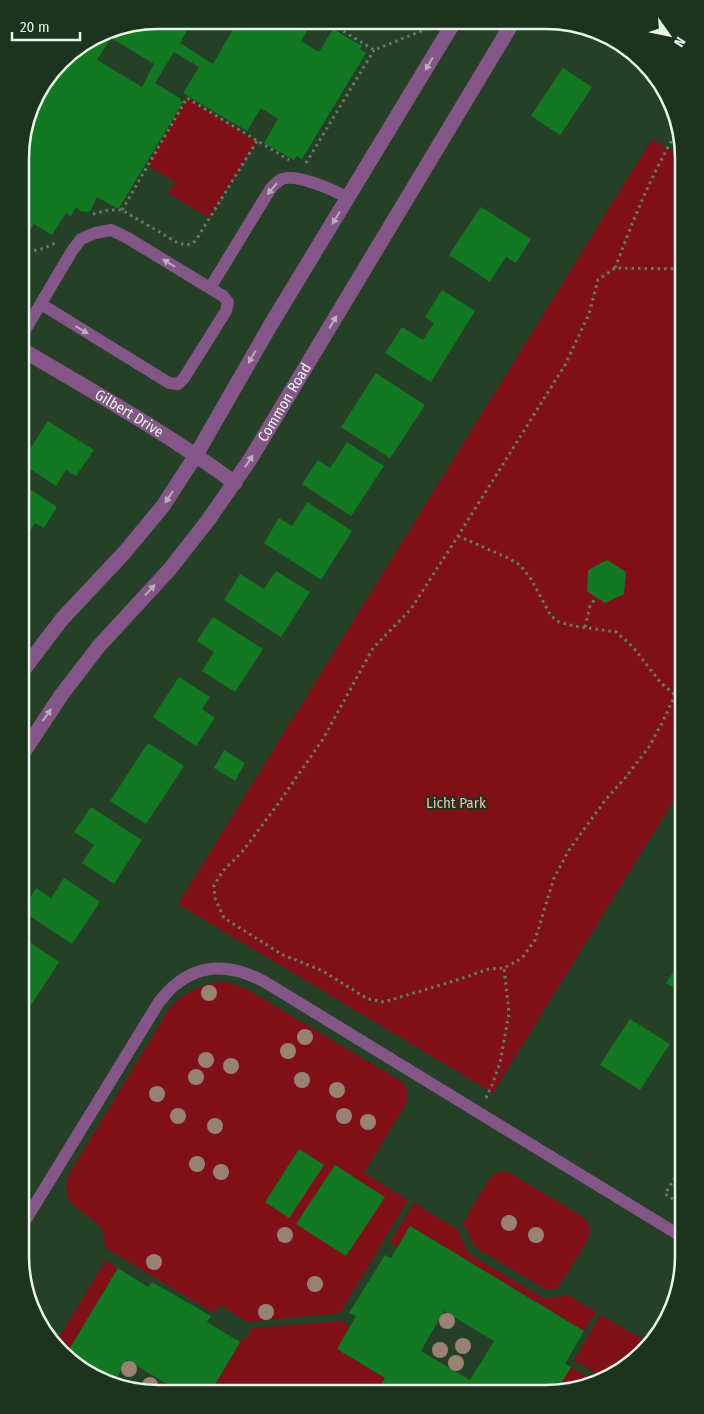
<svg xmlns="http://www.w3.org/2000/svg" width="704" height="1414" font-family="'Fira Sans Condensed',sans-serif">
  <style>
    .green { fill: #801018 }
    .building { fill: #127822; fill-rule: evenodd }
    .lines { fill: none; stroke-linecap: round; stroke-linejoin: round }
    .path { stroke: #677c67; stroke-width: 3; stroke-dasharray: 2.5 4; stroke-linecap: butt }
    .service { stroke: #845587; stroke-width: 12 }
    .minor { stroke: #845587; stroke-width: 15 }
    .tertiary { stroke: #845587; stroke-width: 15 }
    .tree { fill: #998274 }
    .oneway { fill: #baaebc }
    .labels { text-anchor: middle; stroke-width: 4; stroke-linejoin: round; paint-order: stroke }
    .street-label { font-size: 15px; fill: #e7f6e7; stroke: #1c341d }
    .park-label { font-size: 15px; fill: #f7b9b3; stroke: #1c341d }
    .rim { fill: none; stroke: #e7f6e7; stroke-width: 2.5 }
  </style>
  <rect width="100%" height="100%" fill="#263f27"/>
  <path class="green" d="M187,98L257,141L209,218L168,193L175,182L147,165Z
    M652,139L684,159V784L493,1093L178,904Z
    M218,982H228L245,988L401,1081C408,1089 409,1094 406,1104L364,1173L408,1200L340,1313L247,1322L220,1305L214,1313L104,1247C112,1210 49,1216 71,1171L169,1009C183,993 198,986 218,982Z
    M504,1171L510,1173L583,1217C587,1221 590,1226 590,1232C589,1242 564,1277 557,1289H545L475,1247L463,1223L489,1179L493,1175Z
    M414,1203L457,1229L469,1254L543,1298L570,1296L596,1312L584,1331L410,1226L397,1247L390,1242Z
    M105,1261L118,1268L65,1356L56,1343Z
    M601,1315L647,1342L643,1349L603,1378L574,1360Z
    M341,1321L350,1326L337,1349L385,1378L376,1393H210L243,1338L246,1339L252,1328Z
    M571,1367L597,1382L590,1387L556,1392Z"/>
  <path class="building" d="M158,20H193L180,43L213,64L238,20L313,21L301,41L319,52L333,29L362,46L360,49L366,53L302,159L297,156L294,160L264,143L278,119L261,108L247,131L183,93L199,67L174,52L155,83L181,99L180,100L183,102L119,208H116L97,197L91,210L87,212L80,211L76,207L71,216L66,213L52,235L34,224L21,245V140L34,97L67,54L86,42L93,46L101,33L105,30ZM111,38L154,64L142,87L97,60Z
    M563,68L592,87L560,135L531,116Z
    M481,207L531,239L516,263L506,257L490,282L449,255Z
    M442,290L475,311L431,382L385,353L402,327L423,340L434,323L425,317Z
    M376,373L425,405L390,458L341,427Z
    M48,421L94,450L76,476L66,470L56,486L21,463Z
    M347,442L384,466L351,516L302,484L318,460L330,468Z
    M21,483L57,507L44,528L35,523L21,544Z
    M307,502L352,531L321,580L264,543L279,518L292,526Z
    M607,560L626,572L624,594L605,603L587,591L588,570Z
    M276,571L310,592L281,637L224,600L240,574L264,589Z
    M213,617L263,649L235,692L202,671L214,652L197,641Z
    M179,677L210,697L202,709L215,718L196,746L153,717Z
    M148,743L184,766L146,824L110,801Z
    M224,750L245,763L235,781L214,768Z
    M91,807L142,840L114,884L82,863L94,845L74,832Z
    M64,878L100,902L72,944L22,911L36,888L51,898Z
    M25,939L59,962L31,1005L20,998V946Z
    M684,956V994L666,983Z
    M630,1019L670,1044L640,1090L600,1065Z
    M299,1149L324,1165L289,1218L265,1202Z
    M335,1165L385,1197L346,1256L296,1224Z
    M410,1226L584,1331L565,1364L571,1367L556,1392L546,1394L376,1393L385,1378L337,1349L356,1316L349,1313L385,1255L391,1258ZM444,1311L494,1341L470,1380L421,1351Z
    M118,1268L148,1287L152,1282L211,1316L207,1322L240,1342L210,1393H161L167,1384L127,1360L115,1381L67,1360L65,1356Z"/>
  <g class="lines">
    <path class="path" d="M327,21L374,50L429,28
      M306,163L374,50
      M122,210L187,98L289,160
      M93,214L108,210H122L178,243C186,245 190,246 196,240L257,141
      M21,251C35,251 44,250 56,242
      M615,268C633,221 651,174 678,130
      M458,536L508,558L520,565L531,579L551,616L559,622L574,626L616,632L633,647L661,683L675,695
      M585,627L590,606L596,597
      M684,676L662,723L649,747L625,778L606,799L569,850L554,878L535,940L522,958L504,968L489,969L457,980L384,1002L368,999L321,970L283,955L224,918L215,898L214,885L223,871L242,852L278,804L323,739L373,648L411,609L458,536L565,365L589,314L598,280L615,268L684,269
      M486,1098L492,1085L500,1063L509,1013L504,968
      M684,1206L665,1194L684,1163"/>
    <path class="service" d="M210,288L271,188C274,185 277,182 280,180C294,172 334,190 348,198
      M21,337L72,251L81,239L95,233L111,230L126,237L223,296L228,302L226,311L184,378L178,384L169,383L41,304
      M20,1229L159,1002C164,997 169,989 175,985C204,961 235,966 265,982L684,1238"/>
    <path class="minor" id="s1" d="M21,349C94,392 167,433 235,483"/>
    <g class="tertiary">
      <path d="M21,673L62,619L124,553L163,506L196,455L270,326L454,22"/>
      <path id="s2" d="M21,756L62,694L99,646L170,569L209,519L251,458L513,22"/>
    </g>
  </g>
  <g class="tree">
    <circle cx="209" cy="993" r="8"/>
    <circle cx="305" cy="1037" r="8"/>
    <circle cx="288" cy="1051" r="8"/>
    <circle cx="206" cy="1060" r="8"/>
    <circle cx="231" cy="1066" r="8"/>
    <circle cx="196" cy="1077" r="8"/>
    <circle cx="302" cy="1080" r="8"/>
    <circle cx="337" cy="1090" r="8"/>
    <circle cx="157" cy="1094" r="8"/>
    <circle cx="178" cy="1116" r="8"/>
    <circle cx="344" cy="1116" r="8"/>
    <circle cx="368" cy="1122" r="8"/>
    <circle cx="215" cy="1126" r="8"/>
    <circle cx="197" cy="1164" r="8"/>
    <circle cx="221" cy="1172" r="8"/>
    <circle cx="509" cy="1223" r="8"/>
    <circle cx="285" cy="1235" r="8"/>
    <circle cx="536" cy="1235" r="8"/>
    <circle cx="154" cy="1262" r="8"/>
    <circle cx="315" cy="1284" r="8"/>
    <circle cx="266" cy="1312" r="8"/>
    <circle cx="447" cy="1321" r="8"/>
    <circle cx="463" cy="1346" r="8"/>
    <circle cx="440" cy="1350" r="8"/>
    <circle cx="456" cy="1363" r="8"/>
    <circle cx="129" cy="1369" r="8"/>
    <circle cx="150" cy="1385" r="8"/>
  </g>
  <defs><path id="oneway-solid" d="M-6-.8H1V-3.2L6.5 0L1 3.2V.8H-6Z" transform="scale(1.25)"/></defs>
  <g class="oneway">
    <use href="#oneway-solid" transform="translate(429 64) rotate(121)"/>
    <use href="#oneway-solid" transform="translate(272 189) rotate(130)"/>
    <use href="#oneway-solid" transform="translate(336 218) rotate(121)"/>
    <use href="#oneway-solid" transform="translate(169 263) rotate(-148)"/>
    <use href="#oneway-solid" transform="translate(333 322) rotate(-59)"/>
    <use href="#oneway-solid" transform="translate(82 330) rotate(31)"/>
    <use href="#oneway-solid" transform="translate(252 357) rotate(120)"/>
    <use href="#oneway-solid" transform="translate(249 461) rotate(-57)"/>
    <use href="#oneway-solid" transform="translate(169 497) rotate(123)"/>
    <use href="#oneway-solid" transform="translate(150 590) rotate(-47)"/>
    <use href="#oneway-solid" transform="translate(47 715) rotate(-55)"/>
  </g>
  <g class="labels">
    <g class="street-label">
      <text dy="5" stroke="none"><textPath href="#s2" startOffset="442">Common Road</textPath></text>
      <text dy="5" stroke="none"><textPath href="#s1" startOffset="126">Gilbert Drive</textPath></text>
    </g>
    <g class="park-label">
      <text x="456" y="808">Licht Park</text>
    </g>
  </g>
  <path d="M0 0H704V1414H0ZM158 29H546A129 129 0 0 1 675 158V1256A129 129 0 0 1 546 1385H158A129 129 0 0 1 29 1256V158A129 129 0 0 1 158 29Z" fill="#1c341d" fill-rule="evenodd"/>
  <path class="rim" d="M158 29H546A129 129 0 0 1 675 158V1256A129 129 0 0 1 546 1385H158A129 129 0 0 1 29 1256V158A129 129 0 0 1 158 29Z"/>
  <g transform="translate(669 35) rotate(123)" stroke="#1c341d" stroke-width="4" paint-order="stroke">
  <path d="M0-4L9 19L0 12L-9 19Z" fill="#e7f6e7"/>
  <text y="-8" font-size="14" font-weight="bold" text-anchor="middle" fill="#e7f6e7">N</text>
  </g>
  <path d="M12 32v8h68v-8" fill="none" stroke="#e7f6e7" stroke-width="2.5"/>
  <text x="20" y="32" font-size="15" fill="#e7f6e7" stroke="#1c341d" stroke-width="4" paint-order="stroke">20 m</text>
</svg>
